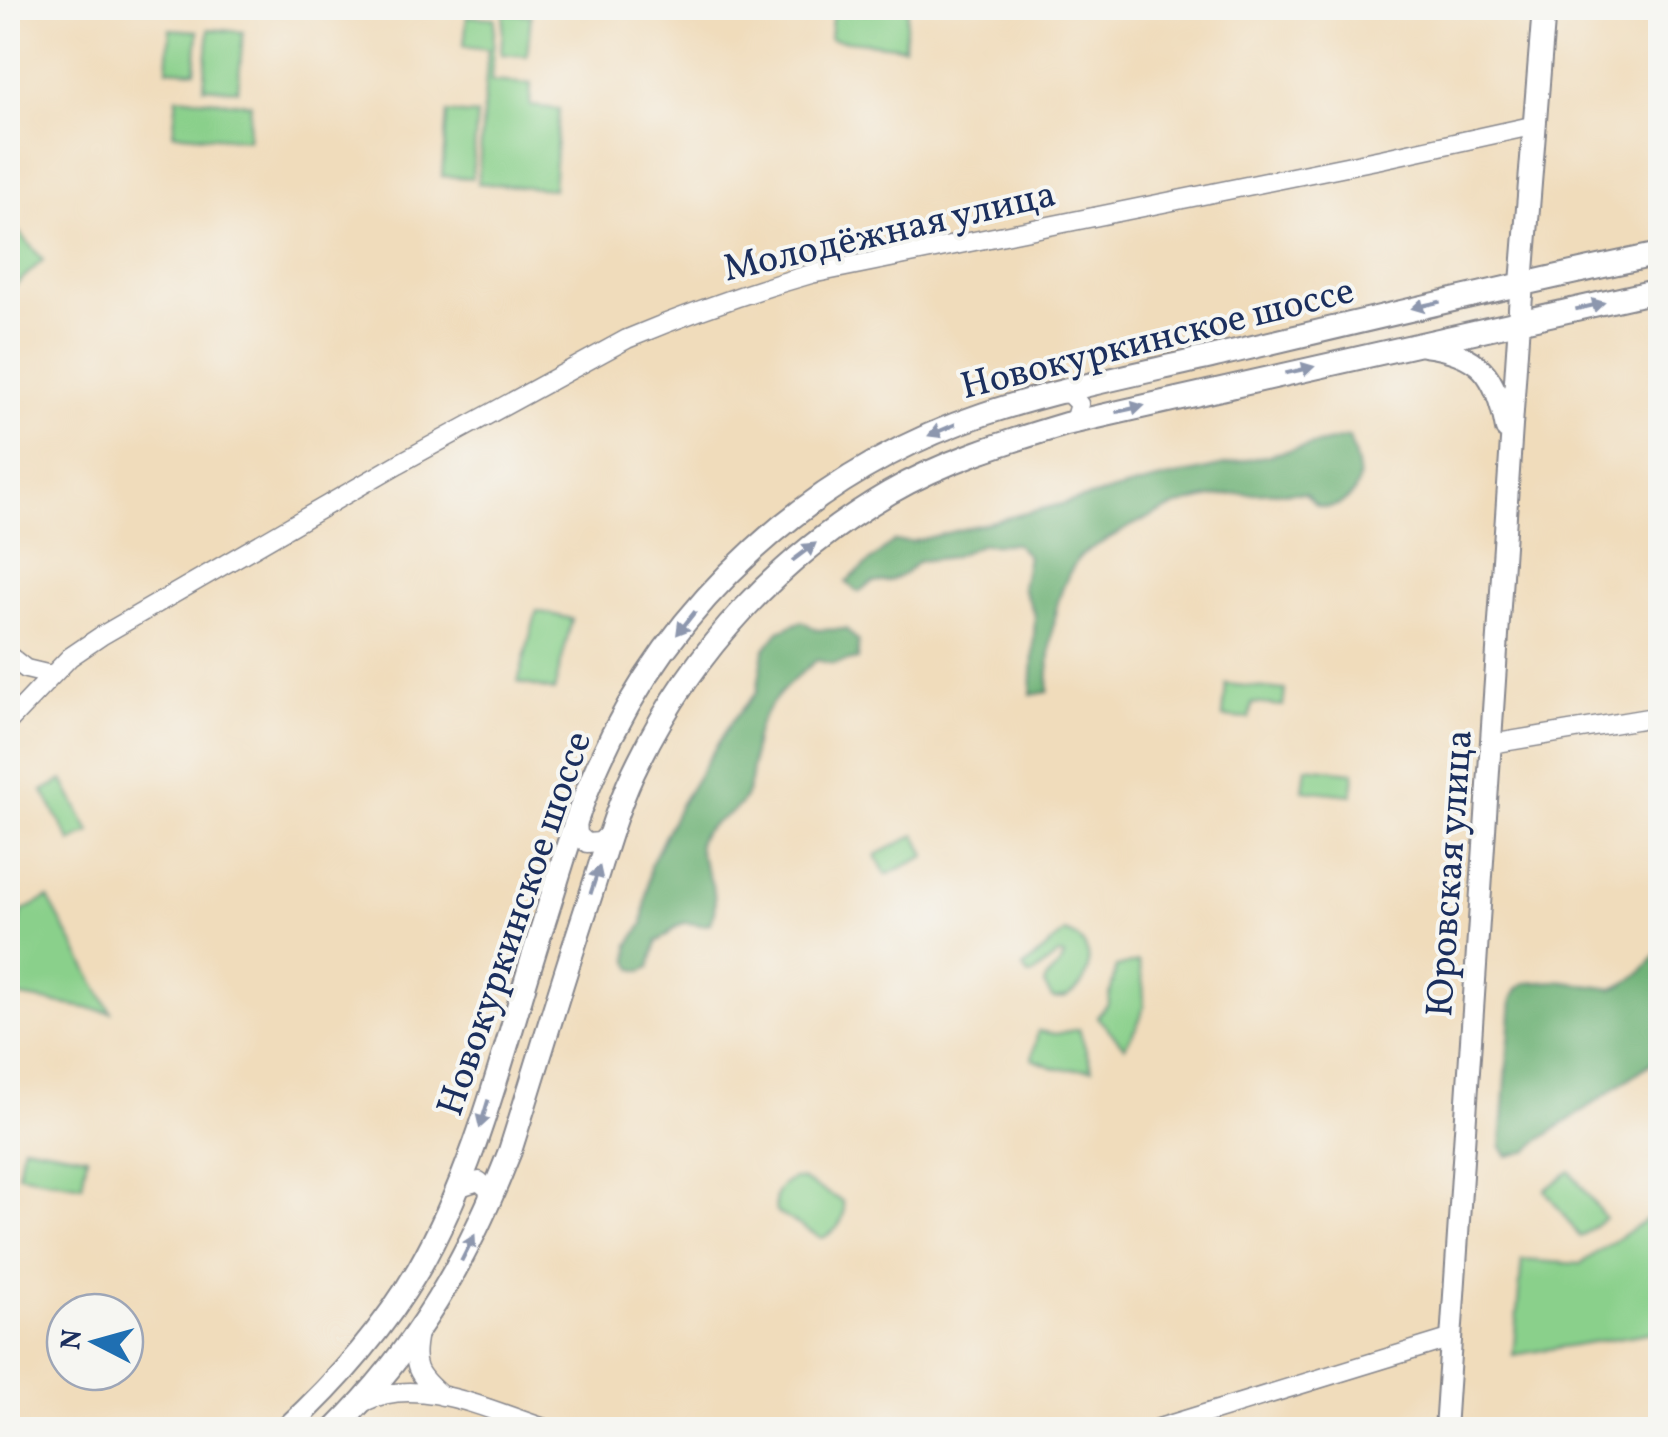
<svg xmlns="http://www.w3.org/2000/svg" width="1668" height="1437" font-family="Vollkorn,serif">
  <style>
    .green { fill: #8ad08b; stroke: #528074; stroke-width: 2.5 }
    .forest { fill: #6fb277; stroke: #45706a; stroke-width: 2.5 }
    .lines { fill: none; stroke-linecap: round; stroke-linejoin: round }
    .minor-casing { stroke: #86868c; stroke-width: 21 }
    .tertiary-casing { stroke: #86868c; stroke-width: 24 }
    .secondary-casing { stroke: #86868c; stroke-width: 26 }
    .minor { stroke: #fff; stroke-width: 18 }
    .tertiary { stroke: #fff; stroke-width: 20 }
    .secondary { stroke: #fff; stroke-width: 22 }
    .oneway { fill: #8d97ae }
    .labels { text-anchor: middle; stroke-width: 8; stroke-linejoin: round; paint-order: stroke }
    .street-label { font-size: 38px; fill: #1b2f5e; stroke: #f6f6f2 }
  </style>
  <rect width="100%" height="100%" fill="#f6f6f2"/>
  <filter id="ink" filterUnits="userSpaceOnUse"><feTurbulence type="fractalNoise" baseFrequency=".01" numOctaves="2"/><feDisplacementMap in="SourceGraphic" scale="20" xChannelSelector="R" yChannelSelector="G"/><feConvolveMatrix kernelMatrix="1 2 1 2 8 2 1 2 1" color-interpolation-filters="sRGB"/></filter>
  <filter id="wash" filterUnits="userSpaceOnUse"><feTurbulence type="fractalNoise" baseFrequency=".0048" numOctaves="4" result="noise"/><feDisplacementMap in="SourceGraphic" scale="40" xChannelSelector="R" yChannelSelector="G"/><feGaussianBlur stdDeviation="2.25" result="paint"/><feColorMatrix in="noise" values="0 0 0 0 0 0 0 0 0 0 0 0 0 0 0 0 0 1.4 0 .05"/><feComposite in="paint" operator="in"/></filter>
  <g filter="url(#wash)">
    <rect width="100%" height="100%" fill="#f0dcbb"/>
    <path class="green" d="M833,8H908L904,47L830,39Z
      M504,12L531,15L527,56L501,54Z
      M467,16L495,18L491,81L531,84L530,106L559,109L553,189L478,183L488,49L464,46Z
      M170,29L198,31L195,71L167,69Z
      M209,29L243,32L238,90L204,87Z
      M177,97L251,104L248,140L173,133Z
      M447,113L477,115L472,178L442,176Z
      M8,220L43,260L8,292Z
      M537,611L572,619L554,691L518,682Z
      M1226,684L1285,690L1283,706L1252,703L1249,719L1223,717Z
      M1306,767L1354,772L1352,795L1303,790Z
      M63,780L90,832L71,842L43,791Z
      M916,835L926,856L886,875L876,855Z
      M48,898L111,1012L8,995L21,912Z
      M1065,932C1108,944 1085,1005 1052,998L1044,984C1048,972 1062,968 1064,956L1058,955L1034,974L1028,975L1023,968Z
      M1138,962C1148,998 1147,1016 1124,1046L1097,1017L1108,1004L1116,967Z
      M1079,1029L1092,1069H1057L1032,1059L1038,1031L1056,1034Z
      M23,1145L87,1156L82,1185L18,1174Z
      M1570,1171L1605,1218L1580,1237L1545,1190Z
      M793,1179H801L842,1201C848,1218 837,1232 822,1238L776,1212C773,1195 777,1187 793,1179Z
      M1660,1210V1331L1513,1355L1522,1260L1580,1264Z"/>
    <path class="forest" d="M1349,437C1352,451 1362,471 1357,486C1352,501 1332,512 1317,505C1312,502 1309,497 1305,493C1224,490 1180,496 1108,539C1099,545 1083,551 1077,560C1050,600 1050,646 1048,692L1031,695L1035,615L1022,587L1028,556L1016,544H982L952,557L919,561L906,573L889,581L872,583L858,592L846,582L894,541L911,542L1149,482Z
      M802,621L817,630L846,629L858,641V659L833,664L817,660C792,680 762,706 755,738C751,759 754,780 744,799C733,818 706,821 699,841C694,857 727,891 710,923C699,928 696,922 685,923C674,924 668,938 657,941L650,967L642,971L633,969L629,962V945L643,924L650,866L680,805L730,724L757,692L764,650L779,631Z
      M1660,950V1057L1537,1142L1529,1151L1508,1156L1501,1147L1512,999L1517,989L1526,983L1558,981L1612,989C1635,982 1646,967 1660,950Z"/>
  </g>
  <g filter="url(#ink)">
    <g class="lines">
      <g class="minor-casing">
        <path id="minor" d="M1058,393L1069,394L1079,404L1075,418L1066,424
          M8,655L26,669L51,675
          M8,722L70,657L101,636L398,464L627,339C687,314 748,292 811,274L1381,159L1536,125
          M1491,744L1660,716
          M577,819L578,835L587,843L600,842L612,830
          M457,1188L479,1181L488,1189L490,1203
          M418,1333C411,1366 417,1375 442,1396
          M364,1402C420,1373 496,1414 551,1430
          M1152,1430L1452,1338"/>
      </g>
      <g class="tertiary-casing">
        <path id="tertiary" d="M1424,346C1480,353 1496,374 1506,429
          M1445,1430L1519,321"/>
      </g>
      <g class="secondary-casing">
        <path id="secondary" d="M1519,321L1544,8
          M285,1430C336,1383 383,1330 418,1270C479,1164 506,1040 543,925C560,872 575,816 598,765C671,601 813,471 984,414C1059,389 1138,374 1215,356C1363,321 1511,285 1660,254
          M334,1430C417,1348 468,1259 510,1151C537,1066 562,981 590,897C605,851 617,804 639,761C694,649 781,556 889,493C944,461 1006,442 1066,424L1660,290"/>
      </g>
      <use href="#minor" class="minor"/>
      <use href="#tertiary" class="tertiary"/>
      <use href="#secondary" class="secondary"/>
    </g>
    <defs><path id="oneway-solid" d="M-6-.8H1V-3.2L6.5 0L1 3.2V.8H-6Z" transform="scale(2.5)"/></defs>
    <g class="oneway">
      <use href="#oneway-solid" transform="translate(1426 305) rotate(167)"/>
      <use href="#oneway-solid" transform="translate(1590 306) rotate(-13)"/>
      <use href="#oneway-solid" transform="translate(1300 370) rotate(-13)"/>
      <use href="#oneway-solid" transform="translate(1130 409) rotate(-13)"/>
      <use href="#oneway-solid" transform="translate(942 430) rotate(157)"/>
      <use href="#oneway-solid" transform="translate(804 552) rotate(-37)"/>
      <use href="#oneway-solid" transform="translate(686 623) rotate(128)"/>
      <use href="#oneway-solid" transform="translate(595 880) rotate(-72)"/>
      <use href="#oneway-solid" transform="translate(484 1114) rotate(107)"/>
      <use href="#oneway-solid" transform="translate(468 1248) rotate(-63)"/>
    </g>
  </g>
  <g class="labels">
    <g class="street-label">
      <text transform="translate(889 230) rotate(-13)" y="13">Молодёжная улица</text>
      <text transform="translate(1157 337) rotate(-14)" y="13">Новокуркинское шоссе</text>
      <text transform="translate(1448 873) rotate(-86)" y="13">Юровская улица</text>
      <text transform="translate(513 923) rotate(-71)" y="13">Новокуркинское шоссе</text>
    </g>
  </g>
  <rect width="1668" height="1437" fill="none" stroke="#f6f6f2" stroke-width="40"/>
  <g transform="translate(95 1342) rotate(276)"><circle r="48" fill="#f6f6f2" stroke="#9ea6b7" stroke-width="2.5"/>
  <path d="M0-8L18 38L0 25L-18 38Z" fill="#1f6fb2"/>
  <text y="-15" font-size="28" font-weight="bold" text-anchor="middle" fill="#1b2f5e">N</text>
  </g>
</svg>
